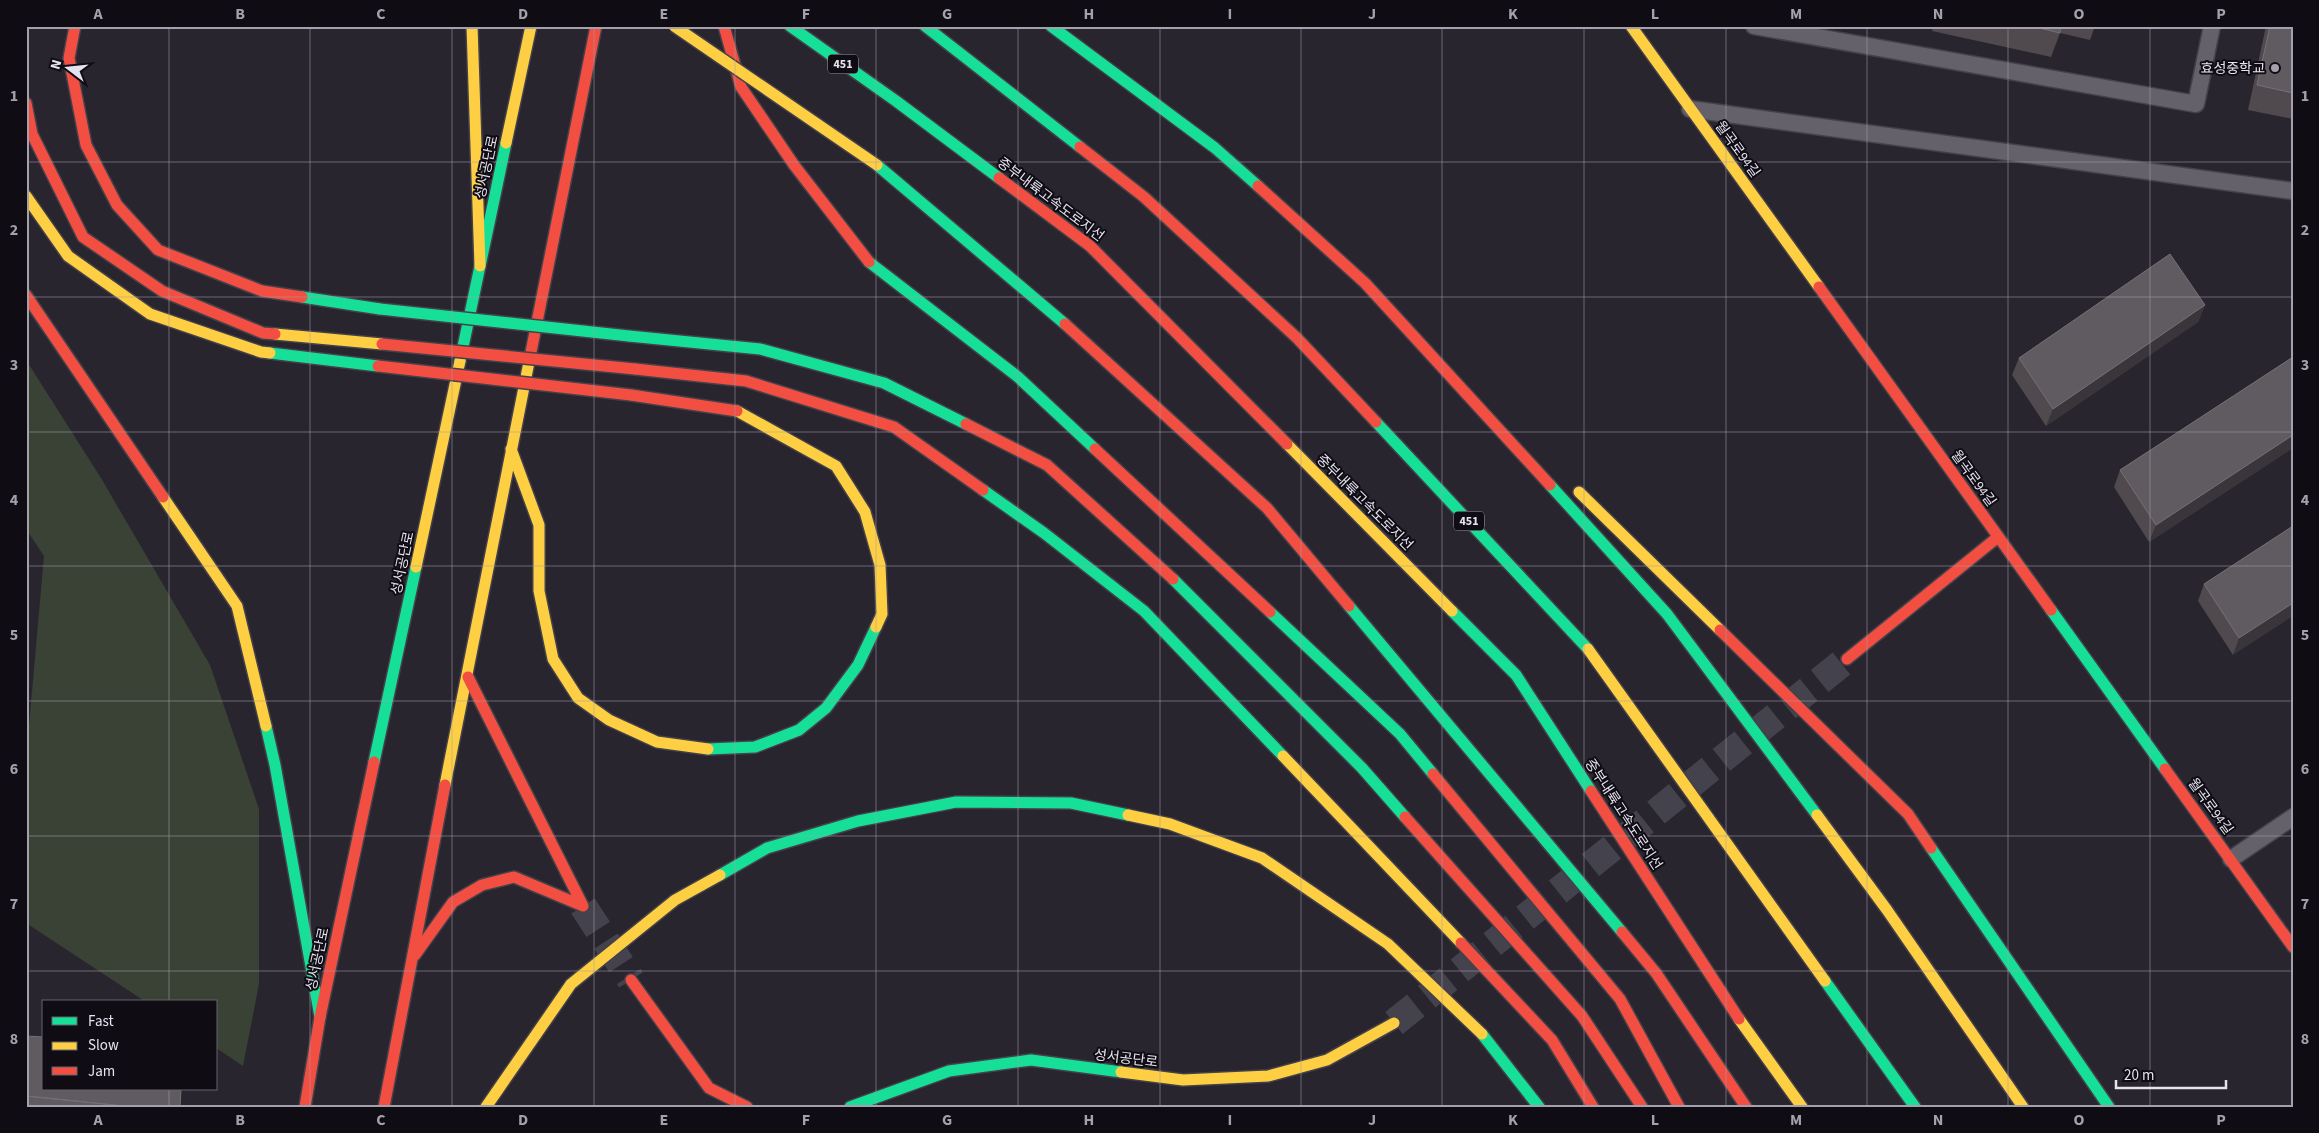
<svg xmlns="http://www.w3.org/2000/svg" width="2319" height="1133" font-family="'Source Sans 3','Noto Sans KR',sans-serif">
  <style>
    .green { fill: #394235 }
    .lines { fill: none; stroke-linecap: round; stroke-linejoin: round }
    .secondary-tunnel { stroke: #44424c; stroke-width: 28; stroke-dasharray: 28 14; stroke-linecap: butt }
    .lane-casing { stroke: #44414a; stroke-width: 19 }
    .fast-casing { stroke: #44414a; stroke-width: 14 }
    .slow-casing { stroke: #44414a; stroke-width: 14 }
    .jam-casing { stroke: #44414a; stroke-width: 14 }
    .lane { stroke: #64616a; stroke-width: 16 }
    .fast { stroke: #16e098; stroke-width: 11 }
    .slow { stroke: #ffcf43; stroke-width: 11 }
    .jam { stroke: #f24e42; stroke-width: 11 }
    .fast-bridge-casing { stroke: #44414a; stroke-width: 14; stroke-linecap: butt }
    .slow-bridge-casing { stroke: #44414a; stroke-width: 14; stroke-linecap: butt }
    .jam-bridge-casing { stroke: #44414a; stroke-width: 14; stroke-linecap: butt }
    .fast-bridge { stroke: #16e098; stroke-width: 11 }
    .slow-bridge { stroke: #ffcf43; stroke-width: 11 }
    .jam-bridge { stroke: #f24e42; stroke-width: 11 }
    .wall { fill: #504a4e }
    .shaded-wall { fill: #39353a }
    .building { fill: #605b60; stroke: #757076 }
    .grid { fill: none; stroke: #a4a0ac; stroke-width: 1; stroke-opacity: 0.55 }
    .poi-dot { fill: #a4a0ac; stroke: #0f0c14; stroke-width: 2 }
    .labels { text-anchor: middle; stroke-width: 4; stroke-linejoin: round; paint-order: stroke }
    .shield { fill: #0f0c14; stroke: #a6a2ae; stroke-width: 1 }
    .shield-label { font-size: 12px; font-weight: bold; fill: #e6e3f0 }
    .poi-label { font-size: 14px; fill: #e6e3f0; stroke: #0f0c14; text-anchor: end }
    .street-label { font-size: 14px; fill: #e6e3f0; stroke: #0f0c14 }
    .neatline { fill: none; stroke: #a4a0ac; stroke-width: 2 }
    .grid-label { font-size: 16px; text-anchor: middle; font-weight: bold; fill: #a4a0ac }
  </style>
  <rect width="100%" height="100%" fill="#28252f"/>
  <path class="green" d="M26,360L101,478L210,665L259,809V984L243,1066L216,1048V1002H146L26,923V759L44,556L26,529Z"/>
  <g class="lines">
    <path class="secondary-tunnel" d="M583,906L631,980
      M1394,1023L1847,659"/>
    <g class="lane-casing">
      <path id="lane" d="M1754,26L2196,104L2212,26
        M1690,109L2293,191
        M2231,859L2293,817"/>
    </g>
    <g class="fast-casing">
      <path id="fast" d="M790,26L896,101L999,178
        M925,26L1080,147
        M1051,26L1215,148L1258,186
        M877,165L1065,324
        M869,262L1018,377L1095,449
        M302,297L380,309
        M629,336L760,349L884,383L966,424
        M270,353L378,366
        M460,361L506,143
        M1376,422L1588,649
        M1550,485L1667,614L1817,815
        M983,490L1044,533L1144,611L1283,756
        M1173,579L1362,768L1405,817
        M1349,606L1622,932
        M2051,610L2165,769
        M1452,611L1516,675L1591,791
        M1270,612L1400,734L1433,774
        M266,726L275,765L320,1017
        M708,749L755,747L799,730L826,708L858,665L876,627
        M374,762L416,567
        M1931,848L2109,1107
        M720,875L767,848L858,821L956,802L1071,803L1128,815
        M1825,981L1915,1107
        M1482,1034L1539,1107
        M850,1107L949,1071L1031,1060L1121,1072"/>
    </g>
    <g class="slow-casing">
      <path id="slow" d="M472,26L480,266
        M1631,26L1819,287
        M506,143L531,26
        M26,196L68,256L150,314L261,352L270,353
        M275,334L382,344
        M737,411L836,466L865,512L880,565L882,614L876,627
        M1287,444L1452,611
        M511,449L539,525V591L553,659L578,698L609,720L657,742L708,749
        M1579,492L1720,630
        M163,497L237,606L266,726
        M416,567L460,361
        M1588,649L1825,981
        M1283,756L1461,943
        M445,785L530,357
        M1128,815L1170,824L1262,858L1388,944L1482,1034
        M1817,815L1887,910L2023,1107
        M1739,1019L1802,1107
        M1121,1072L1183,1080L1268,1076L1327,1060L1394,1023
        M486,1107L571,984L675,900L720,875"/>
    </g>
    <g class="jam-casing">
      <path id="jam" d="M75,26L69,58L86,145L117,205L158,250L262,291L302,297
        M724,26L741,87L794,165L869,262
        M26,103L32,134L83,237L162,291L263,333L275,334
        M1080,147L1144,197L1297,338L1376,422
        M999,178L1090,246L1287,444
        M1258,186L1365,283L1550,485
        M1819,287L2051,610
        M26,295L163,497
        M1065,324L1267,508L1349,606
        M530,357L596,26
        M635,369L746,381L894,427L983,490
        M631,395L737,411
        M966,424L1047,465L1173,579
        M1095,449L1270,612
        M1720,630L1908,814L1931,848
        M1847,659L1998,537
        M468,677L583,906
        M2165,769L2293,947
        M1433,774L1620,999L1679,1107
        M1591,791L1739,1019
        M1405,817L1582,1016L1642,1107
        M1622,932L1656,973L1746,1107
        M1461,943L1552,1040L1593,1107
        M415,955L453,902L482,885L514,877L583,906
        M631,980L709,1088L747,1107
        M305,1107L320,1017L374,762
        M384,1107L445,785"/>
    </g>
    <use href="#lane" class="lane"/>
    <use href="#fast" class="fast"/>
    <use href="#slow" class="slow"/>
    <use href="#jam" class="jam"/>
    <g class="fast-bridge-casing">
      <path id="fast-bridge" d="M380,309L629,336"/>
    </g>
    <g class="slow-bridge-casing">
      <path id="slow-bridge" d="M674,26L877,165"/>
    </g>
    <g class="jam-bridge-casing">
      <path id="jam-bridge" d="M382,344L635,369
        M378,366L631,395"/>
    </g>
    <use href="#fast-bridge" class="fast-bridge"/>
    <use href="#slow-bridge" class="slow-bridge"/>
    <use href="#jam-bridge" class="jam-bridge"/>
  </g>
  <path class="wall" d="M1933,26H2095L2090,40L2060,33L2051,57L1932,31Z
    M2266,26H2293V119L2248,110Z
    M2205,305L2198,322L2046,426L2012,375L2019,358Z
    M2293,357V448L2149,542L2114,487L2120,470Z
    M2293,526L2233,655L2198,601L2204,584Z"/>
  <path class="shaded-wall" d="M2205,305L2198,322L2046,426L2053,409Z
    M2293,435V448L2149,542L2156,525Z
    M2293,603V616L2233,655L2239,638Z"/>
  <path class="building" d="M2031,26H2061L2060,33Z
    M2270,26H2293V93L2257,85Z
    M2170,254L2205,305L2053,409L2019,358Z
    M2293,357V435L2156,525L2120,470Z
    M2293,526V603L2239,638L2204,584Z
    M26,1036L44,1037V1089H181L180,1107H134L26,1096Z
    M26,1096L134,1107H26Z"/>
  <path class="grid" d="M169,26V1002M310,26V1107M452,26V1107M594,26V1107M735,26V1107M876,26V1107M1018,26V1107M1160,26V1107M1301,26V1107M1442,26V1107M1584,26V1107M1726,26V1107M1867,26V1107M2008,26V1107M2150,26V1107M26,162H2293M26,297H2293M26,432H2293M26,566H2293M26,701H2293M26,836H2293M26,971H2293M169,1089V1107"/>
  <circle class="poi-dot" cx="2275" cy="68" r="5"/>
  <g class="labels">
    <g class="shield">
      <rect x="828" y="54.5" width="30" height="19" rx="4"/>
      <rect x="1454" y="511.5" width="30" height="19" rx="4"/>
    </g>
    <g class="shield-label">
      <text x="843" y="68">451</text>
      <text x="1469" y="525">451</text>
    </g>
    <g class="poi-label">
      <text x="2265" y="73">효성중학교</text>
    </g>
    <g class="street-label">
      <text transform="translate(1738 149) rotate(54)" y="5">월곡로94길</text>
      <text transform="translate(486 167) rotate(-78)" y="5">성서공단로</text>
      <text transform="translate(1051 199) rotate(37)" y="5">중부내륙고속도로지선</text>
      <text transform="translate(1974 478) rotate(54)" y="5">월곡로94길</text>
      <text transform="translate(1365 502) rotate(45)" y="5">중부내륙고속도로지선</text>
      <text transform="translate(402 563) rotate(-78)" y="5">성서공단로</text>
      <text transform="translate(2211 806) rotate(54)" y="5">월곡로94길</text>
      <text transform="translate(1624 814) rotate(57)" y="5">중부내륙고속도로지선</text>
      <text transform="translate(317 959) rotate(-78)" y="5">성서공단로</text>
      <text transform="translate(1126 1058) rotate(7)" y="5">성서공단로</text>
    </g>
  </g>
  <rect width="2319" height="1133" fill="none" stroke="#0f0c14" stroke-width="55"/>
  <rect x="42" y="1000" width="175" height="90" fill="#0f0c14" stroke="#65626c"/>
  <rect x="52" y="1017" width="25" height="8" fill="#16e098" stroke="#65626c"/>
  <text x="88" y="1026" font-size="15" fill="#e6e3f0">Fast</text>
  <rect x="52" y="1042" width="25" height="8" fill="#ffcf43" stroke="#65626c"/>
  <text x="88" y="1050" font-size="15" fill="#e6e3f0">Slow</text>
  <rect x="52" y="1067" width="25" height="8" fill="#f24e42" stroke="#65626c"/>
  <text x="88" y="1076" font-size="15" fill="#e6e3f0">Jam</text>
  <g transform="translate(68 68) rotate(286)" stroke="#0f0c14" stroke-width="4" paint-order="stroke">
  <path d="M0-4L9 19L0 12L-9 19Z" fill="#e6e3f0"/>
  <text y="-8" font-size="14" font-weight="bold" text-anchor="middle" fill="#e6e3f0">N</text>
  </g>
  <path d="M2116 1080v8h110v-8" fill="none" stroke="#e6e3f0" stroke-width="2.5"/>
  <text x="2124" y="1080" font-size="15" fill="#e6e3f0" stroke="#0f0c14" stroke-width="4" paint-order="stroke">20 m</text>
  <rect x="28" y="28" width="2264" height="1078" class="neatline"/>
  <g class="grid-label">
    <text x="98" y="19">A</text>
    <text x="240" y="19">B</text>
    <text x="381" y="19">C</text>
    <text x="523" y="19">D</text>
    <text x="664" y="19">E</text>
    <text x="806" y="19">F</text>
    <text x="947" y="19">G</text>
    <text x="1089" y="19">H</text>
    <text x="1230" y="19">I</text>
    <text x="1372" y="19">J</text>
    <text x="1513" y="19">K</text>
    <text x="1655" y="19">L</text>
    <text x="1796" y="19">M</text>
    <text x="1938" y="19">N</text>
    <text x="2079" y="19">O</text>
    <text x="2221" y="19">P</text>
    <text x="14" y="101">1</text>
    <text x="2305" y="101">1</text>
    <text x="14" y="235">2</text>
    <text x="2305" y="235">2</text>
    <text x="14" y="370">3</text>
    <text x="2305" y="370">3</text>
    <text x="14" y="505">4</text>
    <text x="2305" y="505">4</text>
    <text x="14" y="640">5</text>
    <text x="2305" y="640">5</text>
    <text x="14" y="774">6</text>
    <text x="2305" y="774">6</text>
    <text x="14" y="909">7</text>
    <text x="2305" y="909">7</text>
    <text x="14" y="1044">8</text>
    <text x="2305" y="1044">8</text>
    <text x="98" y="1125">A</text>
    <text x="240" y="1125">B</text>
    <text x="381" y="1125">C</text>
    <text x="523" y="1125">D</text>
    <text x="664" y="1125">E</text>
    <text x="806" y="1125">F</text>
    <text x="947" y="1125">G</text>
    <text x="1089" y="1125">H</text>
    <text x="1230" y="1125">I</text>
    <text x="1372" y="1125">J</text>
    <text x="1513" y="1125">K</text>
    <text x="1655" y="1125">L</text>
    <text x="1796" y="1125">M</text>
    <text x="1938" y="1125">N</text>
    <text x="2079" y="1125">O</text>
    <text x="2221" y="1125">P</text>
  </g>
</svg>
